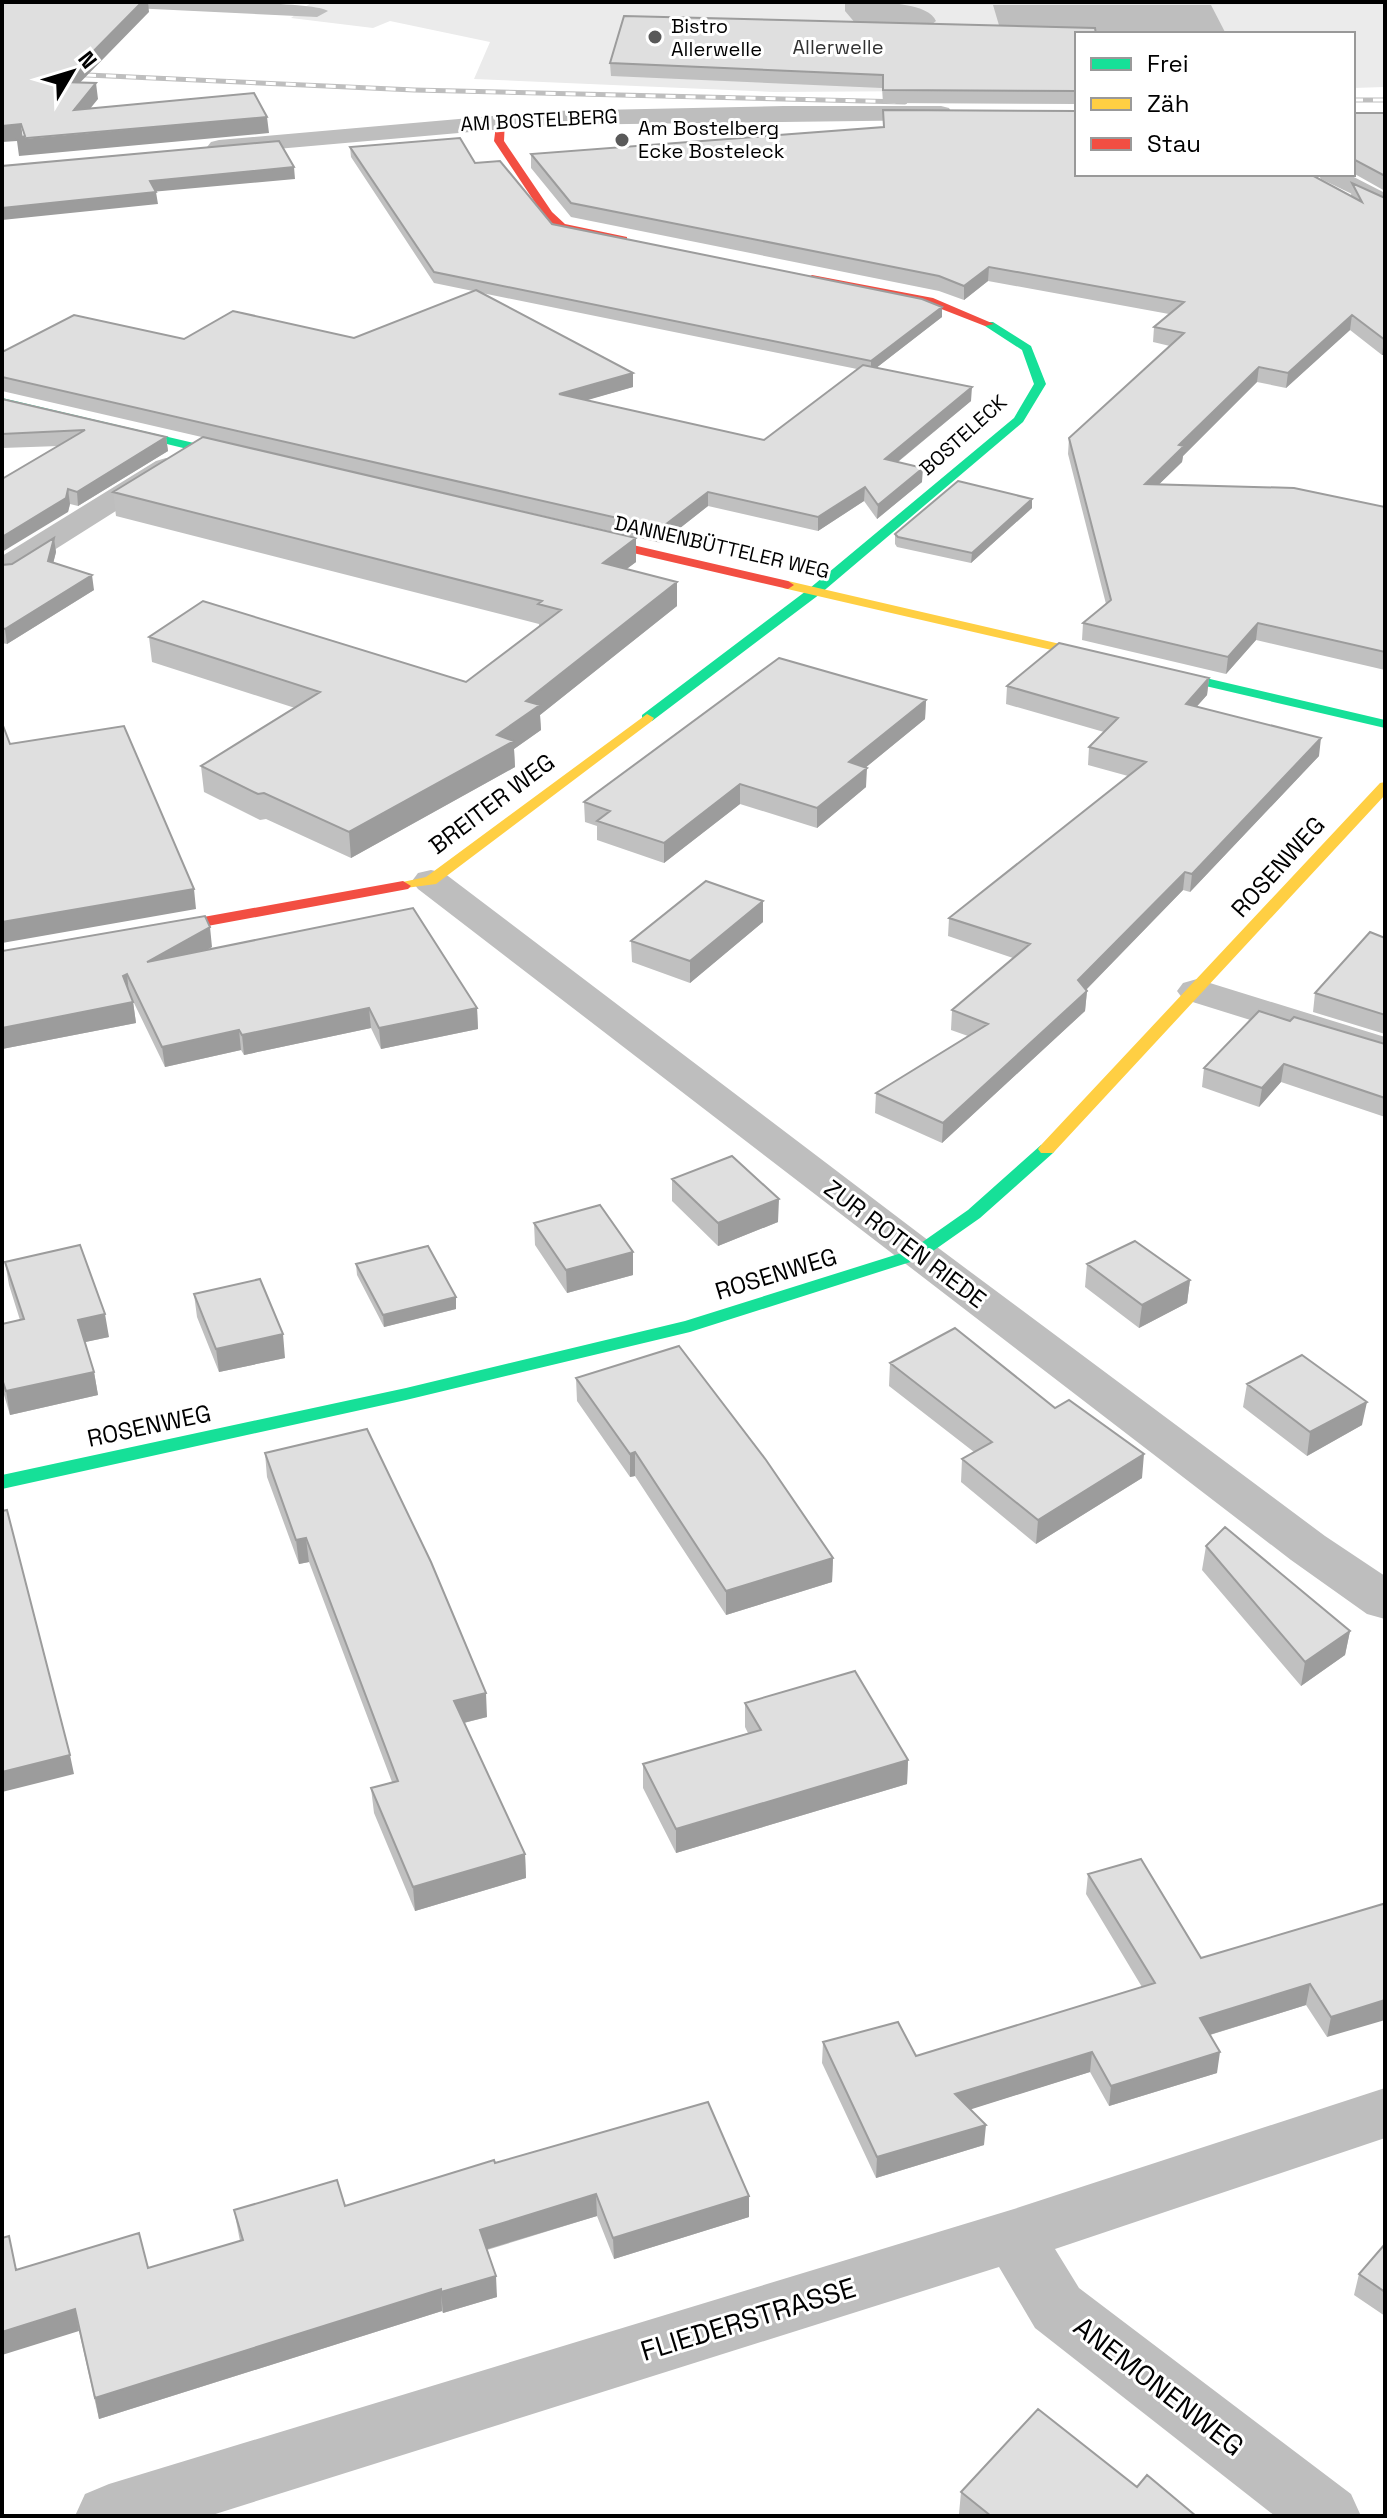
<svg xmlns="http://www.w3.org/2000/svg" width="1387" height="2518" font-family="'Space Grotesk',sans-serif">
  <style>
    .green { fill: #ebebeb }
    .water { fill: #bebebe }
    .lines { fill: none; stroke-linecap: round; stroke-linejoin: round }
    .street { fill: #bebebe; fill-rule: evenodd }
    .fast { fill: #16e098; fill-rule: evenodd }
    .slow { fill: #ffcf43; fill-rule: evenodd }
    .jam { fill: #f24e42; fill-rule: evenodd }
    .rail-casing { stroke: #bebebe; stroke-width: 5 }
    .rail { stroke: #fff; stroke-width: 3; stroke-dasharray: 10; stroke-linecap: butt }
    .wall { fill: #c0c0c0; fill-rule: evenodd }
    .shaded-wall { fill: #9c9c9c }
    .building { fill: #dfdfdf; stroke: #9c9c9c; stroke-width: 2 }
    .poi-dot { fill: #595959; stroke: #fff; stroke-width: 3 }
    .labels { text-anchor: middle; stroke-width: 6; stroke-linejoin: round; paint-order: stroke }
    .far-poi-label { font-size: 20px; fill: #000; stroke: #fff; text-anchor: start }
    .far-park-label { font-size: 20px; fill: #323232; stroke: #fff }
    .far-street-label { font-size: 20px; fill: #000; stroke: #fff }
    .street-label { font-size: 24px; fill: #000; stroke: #fff }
    .near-street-label { font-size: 28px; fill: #000; stroke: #fff }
  </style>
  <rect width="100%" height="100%" fill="#fff"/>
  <path class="green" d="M312,2H1385V87L1353,88V34H1077V90L774,92L474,79L490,42L390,21L373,28L291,18Z"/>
  <path class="water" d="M845,2C868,2 928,0 936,21L931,25L856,24L845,11Z
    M993,5H1211L1226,34L1001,32Z"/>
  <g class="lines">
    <path class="street" d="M122,2C151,2 315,0 328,11L317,17L132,8Z
      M784,106H941L949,108L952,113L949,118L941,120L551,125L219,154L211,152L207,147L211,142L219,140L551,111Z
      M1318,174H1348L1385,193V210L1321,179Z
      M166,458L176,461L181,467L176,473L13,576L2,578V556L156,461Z
      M431,870L444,873L933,1244L1325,1536L1385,1576V1619L1367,1614L1291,1560L418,889L412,881L418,873Z
      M1197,979L1385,1037V1062L1183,999L1177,991L1183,983Z
      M1385,2088V2138L1055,2249L1079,2288L1351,2494L1361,2516H1275L1035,2328L999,2267L209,2516H75L85,2494L109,2484L1014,2209Z"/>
    <path class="fast" d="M985,322H993L1031,346L1046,384L1023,422L820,594L652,721H642V715L810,588L1014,418L1034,384L1022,350L985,326Z
      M2,398L245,455L251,459L245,463L2,404Z
      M1099,653L1385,720V728L1094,660L1092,657Z
      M1047,1144L1056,1149L1053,1153L980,1218L923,1258L690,1332L406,1400L2,1489V1475L406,1388L685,1321L911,1250L968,1210L1041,1145Z"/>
    <path class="slow" d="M788,581L1099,653L1106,657L1099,661L783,588V582Z
      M647,714L654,718L652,721L436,884L398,889V883L426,877Z
      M1385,782V795L1053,1153H1041L1038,1149L1041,1145L1380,783Z"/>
    <path class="jam" d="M497,118L505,120L504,141L552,212L565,224L627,237V241L558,228L544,216L494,141Z
      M812,275L933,298L994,324L985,326L926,303L808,280L807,278Z
      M577,532L788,581L794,585L788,589L573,539V533Z
      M403,881L411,886L408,889L148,937L140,932L148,927Z"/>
    <g class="rail-casing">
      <path id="rail" d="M66,74L414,90L905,102
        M1353,100H1385"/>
    </g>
    <use href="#rail" class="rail"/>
  </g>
  <path class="wall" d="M1077,34V104L883,103L882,88L611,76L610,63Z
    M883,110L1077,174L1351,196L1352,183L1385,198V355H1382L1350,330L1286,388L1257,382L1183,456L1182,462L1159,484L1385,507V670L1256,640L1226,674L1082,640L1083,623L1106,604L1068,454L1069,438L1170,346L1153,342L1154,327L1169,314L988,281L964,300L939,291L571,217L531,168V154L883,127Z
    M1353,113H1385V191L1353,173Z
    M350,147L475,163L552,224L942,317L876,368L971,401L898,462L922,482L877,519L864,501L818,531L708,506L661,543L2,391V352L184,339L354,338L473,291L434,283L351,157ZM482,293L857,369L764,440L586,400L633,387Z
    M2,399L166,437L168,451L78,506L70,504L68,512L59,446L2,448Z
    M113,492L636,562L626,569L677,606L540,715L541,730L514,749L515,767L351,858L266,819L260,820L204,792L201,766L295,708L152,662L149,637L466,682L539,627V624L116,516Z
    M1032,499V508L971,563L897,547L895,544V534Z
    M54,538L56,552L53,563L94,590L7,644L2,643V565L12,564Z
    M1209,678L1207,695L1197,706L1319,756L1190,892L1183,890L1086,990L1087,991L1085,1011L942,1143L875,1113L876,1093L968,1036L951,1030L952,1010L1013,958L948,936L949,918L1128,776L1088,765L1089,747L1104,732L1006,704L1007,686Z
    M926,700L925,719L866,767V787L817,828L740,804L664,863L597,840V826L585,822L584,802Z
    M763,901V922L690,983L632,962L631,941Z
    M1385,938V1034L1313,1012L1315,993Z
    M212,947L206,950L477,1008L478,1029L381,1049L371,1028L244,1055L241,1050L165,1067L133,1001L136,1023L2,1049V951Z
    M1290,1021L1385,1044V1117L1281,1082L1259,1107L1202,1087L1204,1068Z
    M672,1179L778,1222L718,1246L672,1201Z
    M534,1223L633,1252V1275L567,1293L535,1245Z
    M5,1262L109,1337L85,1342L94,1372L98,1395L10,1415L2,1388V1324L20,1320L9,1285Z
    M356,1264L456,1297V1309L384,1327L357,1275Z
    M1087,1264L1190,1280L1187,1303L1139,1328L1085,1287Z
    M194,1294L285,1358L219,1372L197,1317Z
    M890,1363L1142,1478L1036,1544L961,1482L962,1459L974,1452L889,1386Z
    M576,1378L833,1558L832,1582L726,1615L635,1476L630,1477L577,1401Z
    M1247,1384L1362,1425L1307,1456L1243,1407Z
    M265,1453L487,1717L464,1723L525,1854L526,1878L415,1911L374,1813L371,1788L392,1782L309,1562L299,1564L267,1477Z
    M1206,1546L1350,1631L1345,1655L1301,1686L1202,1570Z
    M745,1703L908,1760L907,1784L676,1853L643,1788V1764L748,1733L745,1727Z
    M1088,1874L1201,1958L1383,1904L1327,2037L1306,2005L1210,2035L1217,2073L1109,2106L1090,2072L970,2109L984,2145L876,2178L822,2063L823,2042L916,2056L1142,1987L1086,1894Z
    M495,2163L749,2217L614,2259L597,2216L487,2250L497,2297L443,2313L442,2311L99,2419L79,2331L17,2270L148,2268L240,2241L234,2210L345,2206Z
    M1385,2244V2316L1354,2295L1359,2274Z
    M1137,2487L1196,2516H961L959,2514L961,2492Z"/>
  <path class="shaded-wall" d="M142,2H148L149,12L65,98L63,82Z
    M96,83L98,99L76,126L74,110Z
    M267,117L269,133L19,156L17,141L2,142V126L21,124L23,139Z
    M294,167L295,179L151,192L150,181Z
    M156,192L158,204L2,220V208Z
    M989,267L988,281L964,300V286Z
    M942,307V317L871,372V361Z
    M1352,315L1350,330L1286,388L1288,373Z
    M1384,340L1385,355H1382Z
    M1259,367L1257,382L1183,456L1182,462L1143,500L1145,484L1179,445Z
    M633,373V387L560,408L559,394Z
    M972,387L971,401L884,473L885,459Z
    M166,437L168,451L78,506L77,492Z
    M923,468L922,482L877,519L878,505Z
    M865,487L864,501L818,531V517Z
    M68,489L70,504L68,512L2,552V537Z
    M708,492V506L661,543V528Z
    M1032,499V508L971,563L972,553Z
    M54,538L56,552L50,576L48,561Z
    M636,538V562L603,587V563Z
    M92,575L94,590L7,644L5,629Z
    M677,582V606L540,715L541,730L514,749L515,767L351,858L349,832L497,735L526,701Z
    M1258,623L1256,640L1226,674L1228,657Z
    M1209,678L1207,695L1184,721L1186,704Z
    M926,700L925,719L848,782L849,762Z
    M1321,738L1319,756L1190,892L1192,874Z
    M867,768L866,787L817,828V808Z
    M740,784V804L664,863V843Z
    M1185,872L1183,890L1077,999L1078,980Z
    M194,889L196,909L2,943V922Z
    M763,901V922L690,983V961Z
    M210,927L212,947L149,982L147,962Z
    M127,974L129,994L123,976Z
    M1087,991L1085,1011L942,1143L943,1123Z
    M133,1002L136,1023L2,1049V1028Z
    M369,1008L371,1028L244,1055L242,1035Z
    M477,1008L478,1029L381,1049L379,1028Z
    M239,1030L241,1050L165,1067L162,1047Z
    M1284,1064L1281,1082L1259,1107L1262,1088Z
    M779,1199L778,1222L718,1246V1223Z
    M633,1252V1275L567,1293L566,1270Z
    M1190,1280L1187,1303L1139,1328L1142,1305Z
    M456,1297V1309L384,1327L383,1315Z
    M105,1314L109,1337L81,1343L78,1320Z
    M283,1334L285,1358L219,1372L216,1349Z
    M94,1372L98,1395L10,1415L6,1391Z
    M1367,1402L1362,1425L1307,1456L1310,1432Z
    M635,1452V1476L630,1477V1454Z
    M1144,1454L1142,1478L1036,1544L1038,1520Z
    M306,1538L309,1562L299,1564L296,1540Z
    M833,1558L832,1582L726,1615V1591Z
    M1350,1631L1345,1655L1301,1686L1305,1662Z
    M486,1693L487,1717L455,1725L454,1701Z
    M70,1755L74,1774L2,1792V1772Z
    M908,1760L907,1784L676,1853V1829Z
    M525,1854L526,1878L415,1911L413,1887Z
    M1310,1984L1306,2005L1196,2039L1200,2018Z
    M1385,2000V2020L1327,2037L1331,2017Z
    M1092,2052L1090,2072L953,2115L955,2094Z
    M1220,2052L1217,2073L1109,2106L1111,2086Z
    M986,2125L984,2145L876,2178L877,2157Z
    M596,2194L597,2216L481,2251L480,2230Z
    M749,2196V2217L614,2259L613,2238Z
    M496,2276L497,2297L443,2313L441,2292Z
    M441,2289L442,2311L99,2419L95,2398Z
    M75,2309L79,2331L2,2355V2332Z"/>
  <path class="building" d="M2,2H142L63,82L96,83L74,110L254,93L267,117L16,139L25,136L21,124L2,126Z
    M624,16L1095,28L1096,34H1077V91L883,90V75L610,63Z
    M883,110L1077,111V174H1310L1362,202L1352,183L1385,198V340L1352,315L1288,373L1259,367L1179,445L1184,446L1145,484L1294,488L1385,507V652L1258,623L1228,657L1083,623L1111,600L1069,438L1184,333L1154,327L1184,302L989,267L964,286L939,276L571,203L531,154L884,127Z
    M1353,113H1385V176L1353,159Z
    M460,138L475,163L500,161L552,224L922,299L942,307L871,361L434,272L350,147Z
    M279,141L294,167L150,181L156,192L2,208V166Z
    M476,290L633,373L559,394L764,440L863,365L972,387L885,459L923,468L878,505L865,487L818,517L708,492L661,528L2,377V352L74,315L184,339L233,311L354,338Z
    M2,399L166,437L77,492L68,489L66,498L2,537V479L85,430L2,434Z
    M203,437L636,538L603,563L677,582L526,701L540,705L497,735L514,741L349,832L264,793L258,794L201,766L320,692L149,637L203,601L466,682L561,610L538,604L542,601L113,492Z
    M958,481L1032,499L972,553L898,537L895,534Z
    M54,538L48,561L92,575L5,629L2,628V565L12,564Z
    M1059,643L1209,678L1186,704L1321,738L1192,874L1185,872L1078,980L1087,991L943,1123L876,1093L988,1024L952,1010L1030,944L949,918L1146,762L1089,747L1118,718L1007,686Z
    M779,658L926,700L849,762L867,768L817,808L740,784L664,843L597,821L610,811L584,802Z
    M2,723L10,744L124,726L194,889L2,922Z
    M706,881L763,901L690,961L631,941Z
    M413,908L477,1008L379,1028L369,1008L242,1035L239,1030L162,1047L127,974L123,976L133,1002L2,1028V951L205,916L210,927L147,962Z
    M1370,932L1385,938V1015L1315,993Z
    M1259,1011L1290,1021L1294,1017L1385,1044V1098L1284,1064L1262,1088L1204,1068Z
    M732,1156L779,1199L718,1223L672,1179Z
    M600,1205L633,1252L566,1270L534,1223Z
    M1135,1241L1190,1280L1142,1305L1087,1264Z
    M80,1245L105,1314L78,1320L94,1372L6,1391L2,1379V1324L24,1319L5,1262Z
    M428,1246L456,1297L383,1315L356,1264Z
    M260,1279L283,1334L216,1349L194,1294Z
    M955,1328L1055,1408L1069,1400L1144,1454L1038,1520L962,1459L992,1442L890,1363Z
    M679,1346L766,1460L833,1558L726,1591L635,1452L630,1454L576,1378Z
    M1302,1355L1367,1402L1310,1432L1247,1384Z
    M367,1429L431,1562L486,1693L454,1701L525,1854L413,1887L371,1788L398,1781L306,1538L296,1540L265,1453Z
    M7,1510L70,1755L2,1772V1511Z
    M1225,1527L1350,1631L1305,1662L1206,1546Z
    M855,1671L908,1760L676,1829L643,1764L761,1730L745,1703Z
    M1141,1859L1201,1958L1383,1904L1385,1906V2000L1331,2017L1310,1984L1200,2018L1220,2052L1111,2086L1092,2052L955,2094L986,2125L877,2157L823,2042L898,2022L916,2056L1155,1983L1088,1874Z
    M708,2102L749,2196L613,2238L596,2194L480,2230L496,2276L441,2292V2289L95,2398L75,2309L2,2332V2238L9,2236L16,2270L139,2233L148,2268L243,2240L234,2210L337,2180L345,2206L494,2160L495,2163Z
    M1385,2244V2292L1359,2274Z
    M1038,2409L1137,2487L1147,2475L1196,2516H991L961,2492Z"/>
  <g class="poi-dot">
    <circle cx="655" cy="37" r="8"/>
    <circle cx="622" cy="140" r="8"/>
  </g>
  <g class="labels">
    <g class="far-poi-label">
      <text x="671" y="33">Bistro<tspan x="671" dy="23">Allerwelle</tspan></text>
      <text x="638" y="135">Am Bostelberg<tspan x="638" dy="23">Ecke Bosteleck</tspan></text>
    </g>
    <g class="far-park-label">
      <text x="838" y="54">Allerwelle</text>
    </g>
    <g class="far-street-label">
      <text transform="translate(539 120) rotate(-3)" y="7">AM BOSTELBERG</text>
      <text transform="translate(963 435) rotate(-42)" y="7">BOSTELECK</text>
      <text transform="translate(722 547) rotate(13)" y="7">DANNENBÜTTELER WEG</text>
    </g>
    <g class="street-label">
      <text transform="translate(492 804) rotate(-37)" y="8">BREITER WEG</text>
      <text transform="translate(1278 867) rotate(-48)" y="8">ROSENWEG</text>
      <text transform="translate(905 1244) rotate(37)" y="8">ZUR ROTEN RIEDE</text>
      <text transform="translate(776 1274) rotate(-17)" y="8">ROSENWEG</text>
      <text transform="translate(149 1426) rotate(-12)" y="8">ROSENWEG</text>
    </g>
    <g class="near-street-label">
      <text transform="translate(748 2319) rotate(-17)" y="10">FLIEDERSTRASSE</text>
      <text transform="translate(1159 2386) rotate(38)" y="10">ANEMONENWEG</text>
    </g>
  </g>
  <rect width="1387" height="2518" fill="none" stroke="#000000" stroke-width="8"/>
  <rect x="1075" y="32" width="280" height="144" fill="#ffffff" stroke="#999999" stroke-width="2"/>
  <rect x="1091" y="58" width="40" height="12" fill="#16e098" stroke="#999999" stroke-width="2"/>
  <text x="1147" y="72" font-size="24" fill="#000000">Frei</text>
  <rect x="1091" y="98" width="40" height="12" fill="#ffcf43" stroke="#999999" stroke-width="2"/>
  <text x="1147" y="112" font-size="24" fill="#000000">Zäh</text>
  <rect x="1091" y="138" width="40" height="12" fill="#f24e42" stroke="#999999" stroke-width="2"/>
  <text x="1147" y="152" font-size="24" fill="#000000">Stau</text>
  <g transform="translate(72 72) rotate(52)" stroke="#ffffff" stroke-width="6" paint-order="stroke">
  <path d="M0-6L14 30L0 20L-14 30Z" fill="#000000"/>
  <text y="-12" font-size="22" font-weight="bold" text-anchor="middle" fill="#000000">N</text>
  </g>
</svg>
